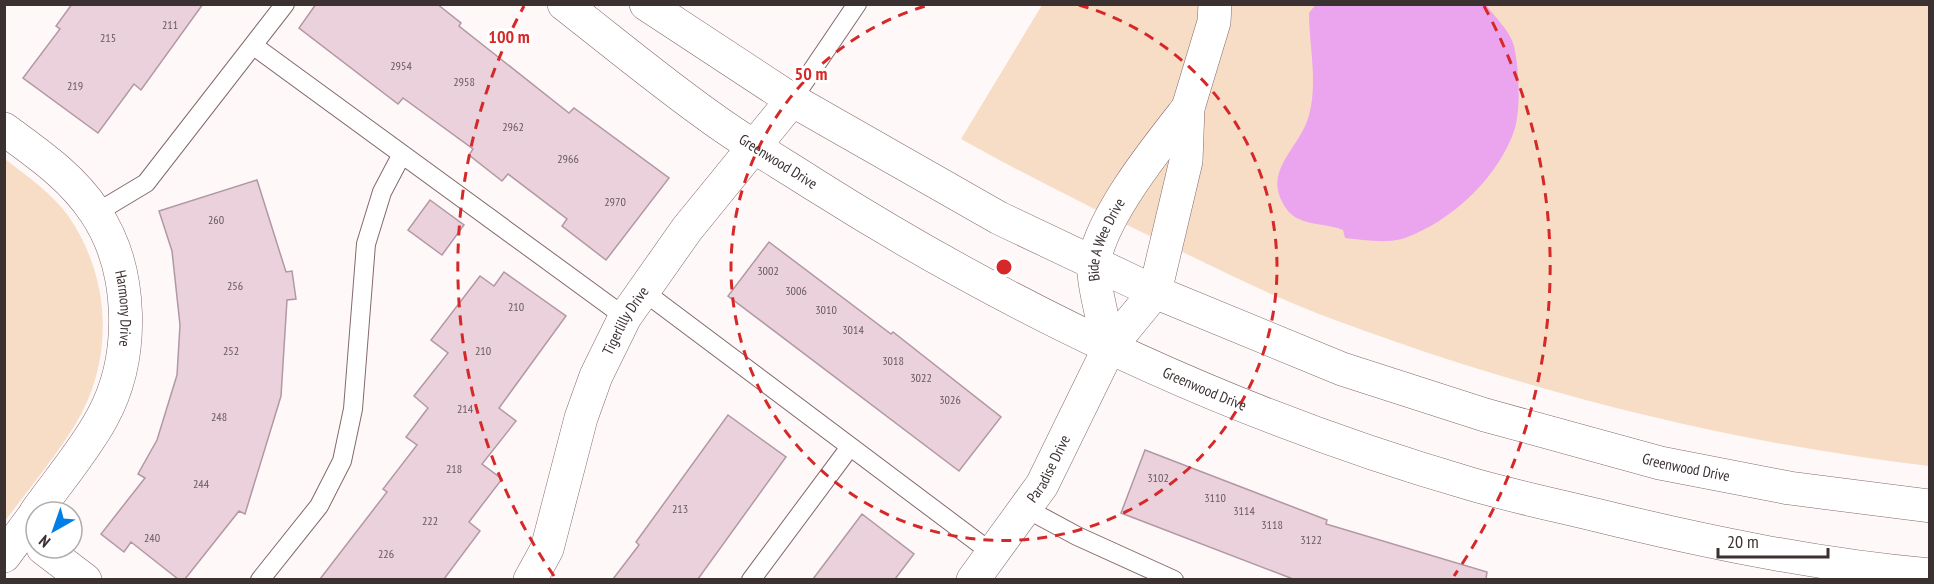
<svg xmlns="http://www.w3.org/2000/svg" width="1934" height="584" font-family="'PT Sans Narrow',sans-serif">
  <style>
    .green { fill: #f8ddc6 }
    .water { fill: #eba5ee }
    .building { fill: #ebd1dc; stroke: #b198a3; stroke-width: 1.5 }
    .lines { fill: none; stroke-linecap: round; stroke-linejoin: round }
    .service-casing { stroke: #846a6c; stroke-width: 20 }
    .minor-casing { stroke: #846a6c; stroke-width: 34 }
    .tertiary-casing { stroke: #846a6c; stroke-width: 34 }
    .service { stroke: #fff; stroke-width: 18 }
    .minor { stroke: #fff; stroke-width: 33 }
    .tertiary { stroke: #fff; stroke-width: 33 }
    .ring { fill: none; stroke: #d62828; stroke-width: 3; stroke-dasharray: 10 8 }
    .labels { text-anchor: middle; stroke-width: 6; stroke-linejoin: round; paint-order: stroke }
    .number-label { font-size: 12px; fill: #68595c }
    .street-label { font-size: 15px; fill: #3c3131; stroke: #fff }
    .centre { fill: #d62828; stroke: #fff; stroke-width: 3 }
    .ring-label { font-size: 18px; text-anchor: middle; font-weight: bold; fill: #d62828; stroke: #fff; stroke-width: 6; stroke-linejoin: round; paint-order: stroke }
  </style>
  <rect width="100%" height="100%" fill="#fef8f8"/>
  <path class="green" d="M1042,5H1929V466C1722,442 1514,388 1319,314C1267,294 1218,269 1168,245C1098,211 1029,177 961,139Z
    M5,159C27,176 53,194 69,217C112,280 114,361 75,425C54,459 28,490 5,521Z"/>
  <path class="water" d="M1316,4L1486,5C1494,16 1511,32 1514,46C1519,67 1521,107 1515,128C1500,176 1452,221 1405,238C1387,244 1364,240 1345,238L1343,230C1327,223 1300,226 1288,211C1258,172 1300,150 1309,115C1318,82 1309,46 1309,13Z"/>
  <path class="building" d="M72,4H203L141,90L134,84L98,133L23,78L60,29L56,26Z
    M316,4H437L461,23L459,26L569,113L574,108L669,178L606,260L562,226L567,219L508,174L502,181L469,155L473,149L403,98L398,104L299,28Z
    M257,180L286,272L292,271L296,299L287,300L281,396L245,514L239,511L185,579H178L131,542L124,552L101,534L145,478L138,474L157,440L177,375L180,325L172,251L159,211Z
    M430,200L464,225L442,255L408,230Z
    M769,242L891,334L893,332L1001,417L959,471L728,296Z
    M504,272L566,316L499,408L516,421L482,464L502,479L469,522L480,531L444,579H320L387,492L383,489L417,445L406,437L428,408L414,396L448,353L431,340L480,276L494,286Z
    M728,415L786,457L698,579H613L639,545L636,542Z
    M1145,450L1327,520L1326,524L1487,572L1486,579H1293L1121,513Z
    M862,514L914,554L895,579H813Z"/>
  <g class="lines">
    <g class="service-casing">
      <path id="service" d="M254,46L625,317
        M792,100L857,4
        M96,213L146,183L285,4
        M643,291L992,553
        M1025,508L1077,536L1174,580
        M260,580L319,506L342,461L353,409L366,244L382,192L402,154
        M751,580L850,447"/>
    </g>
    <g class="minor-casing">
      <g id="minor">
        <path id="s1" d="M4,129C38,154 72,177 95,212C134,270 135,358 102,418C84,451 58,481 36,512"/>
        <path id="s2" d="M1109,348C1106,332 1091,276 1094,263C1101,216 1159,145 1188,108"/>
        <path d="M43,548L85,580"/>
        <path d="M4,556L36,513"/>
        <path id="s3" d="M530,580L547,549L581,418L596,376L625,317L687,229L792,100"/>
        <path id="s4" d="M973,580L1042,485L1109,348L1155,292L1186,161L1188,108L1214,22L1215,4"/>
      </g>
    </g>
    <g class="tertiary-casing">
      <g id="tertiary">
        <path id="s5" d="M564,4C614,43 662,83 713,119C746,143 781,163 815,185C1019,314 1239,417 1471,484C1512,496 1555,505 1596,515C1706,542 1817,565 1930,575"/>
        <path id="s6" d="M646,4L792,100L999,218L1155,292L1342,369L1485,415L1660,463L1789,488L1930,506"/>
      </g>
    </g>
    <use href="#service" class="service"/>
    <use href="#minor" class="minor"/>
    <use href="#tertiary" class="tertiary"/>
  </g>
  <g class="ring">
    <path d="M1079 5A273 273 0 1 1 929 5"/>
    <path d="M554 576A546 546 0 0 1 524 6M1484 6A546 546 0 0 1 1454 576"/>
  </g>
  <g class="labels">
    <g class="number-label">
      <text x="170" y="29">211</text>
      <text x="108" y="42">215</text>
      <text x="401" y="70">2954</text>
      <text x="464" y="86">2958</text>
      <text x="75" y="90">219</text>
      <text x="513" y="131">2962</text>
      <text x="568" y="163">2966</text>
      <text x="615" y="206">2970</text>
      <text x="216" y="224">260</text>
      <text x="768" y="275">3002</text>
      <text x="235" y="290">256</text>
      <text x="796" y="295">3006</text>
      <text x="516" y="311">210</text>
      <text x="826" y="314">3010</text>
      <text x="853" y="334">3014</text>
      <text x="231" y="355">252</text>
      <text x="483" y="355">210</text>
      <text x="893" y="365">3018</text>
      <text x="921" y="382">3022</text>
      <text x="950" y="404">3026</text>
      <text x="465" y="413">214</text>
      <text x="219" y="421">248</text>
      <text x="454" y="473">218</text>
      <text x="1158" y="482">3102</text>
      <text x="201" y="488">244</text>
      <text x="1215" y="502">3110</text>
      <text x="680" y="513">213</text>
      <text x="1244" y="515">3114</text>
      <text x="430" y="525">222</text>
      <text x="1272" y="529">3118</text>
      <text x="152" y="542">240</text>
      <text x="1311" y="544">3122</text>
      <text x="386" y="558">226</text>
    </g>
    <g class="street-label">
      <text dy="5" stroke="none"><textPath href="#s5" startOffset="266">Greenwood Drive</textPath></text>
      <text dy="5" stroke="none"><textPath href="#s2" startOffset="112">Bide A Wee Drive</textPath></text>
      <text dy="5" stroke="none"><textPath href="#s1" startOffset="226">Harmony Drive</textPath></text>
      <text dy="5" stroke="none"><textPath href="#s3" startOffset="278">Tigerlilly Drive</textPath></text>
      <text dy="5" stroke="none"><textPath href="#s5" startOffset="750">Greenwood Drive</textPath></text>
      <text dy="5" stroke="none"><textPath href="#s6" startOffset="1146">Greenwood Drive</textPath></text>
      <text dy="5" stroke="none"><textPath href="#s4" startOffset="135">Paradise Drive</textPath></text>
    </g>
  </g>
  <circle cx="1004" cy="267" r="9" class="centre"/>
  <g class="ring-label">
    <text x="509" y="43">100 m</text>
    <text x="811" y="80">50 m</text>
  </g>
  <rect width="1934" height="584" fill="none" stroke="#3c3131" stroke-width="12"/>
  <g transform="translate(54 530) rotate(220)"><circle r="28" fill="#ffffff" stroke="#b1adad" stroke-width="1.5"/>
  <path d="M0-4.5L10 22L0 15L-10 22Z" fill="#0080e6"/>
  <text y="-9" font-size="16" font-weight="bold" text-anchor="middle" fill="#3c3131">N</text>
  </g>
  <path d="M1718 548v9h110v-9" fill="none" stroke="#3c3131" stroke-width="3"/>
  <text x="1727" y="548" font-size="18" fill="#3c3131" stroke="#ffffff" stroke-width="4.5" paint-order="stroke">20 m</text>
</svg>
